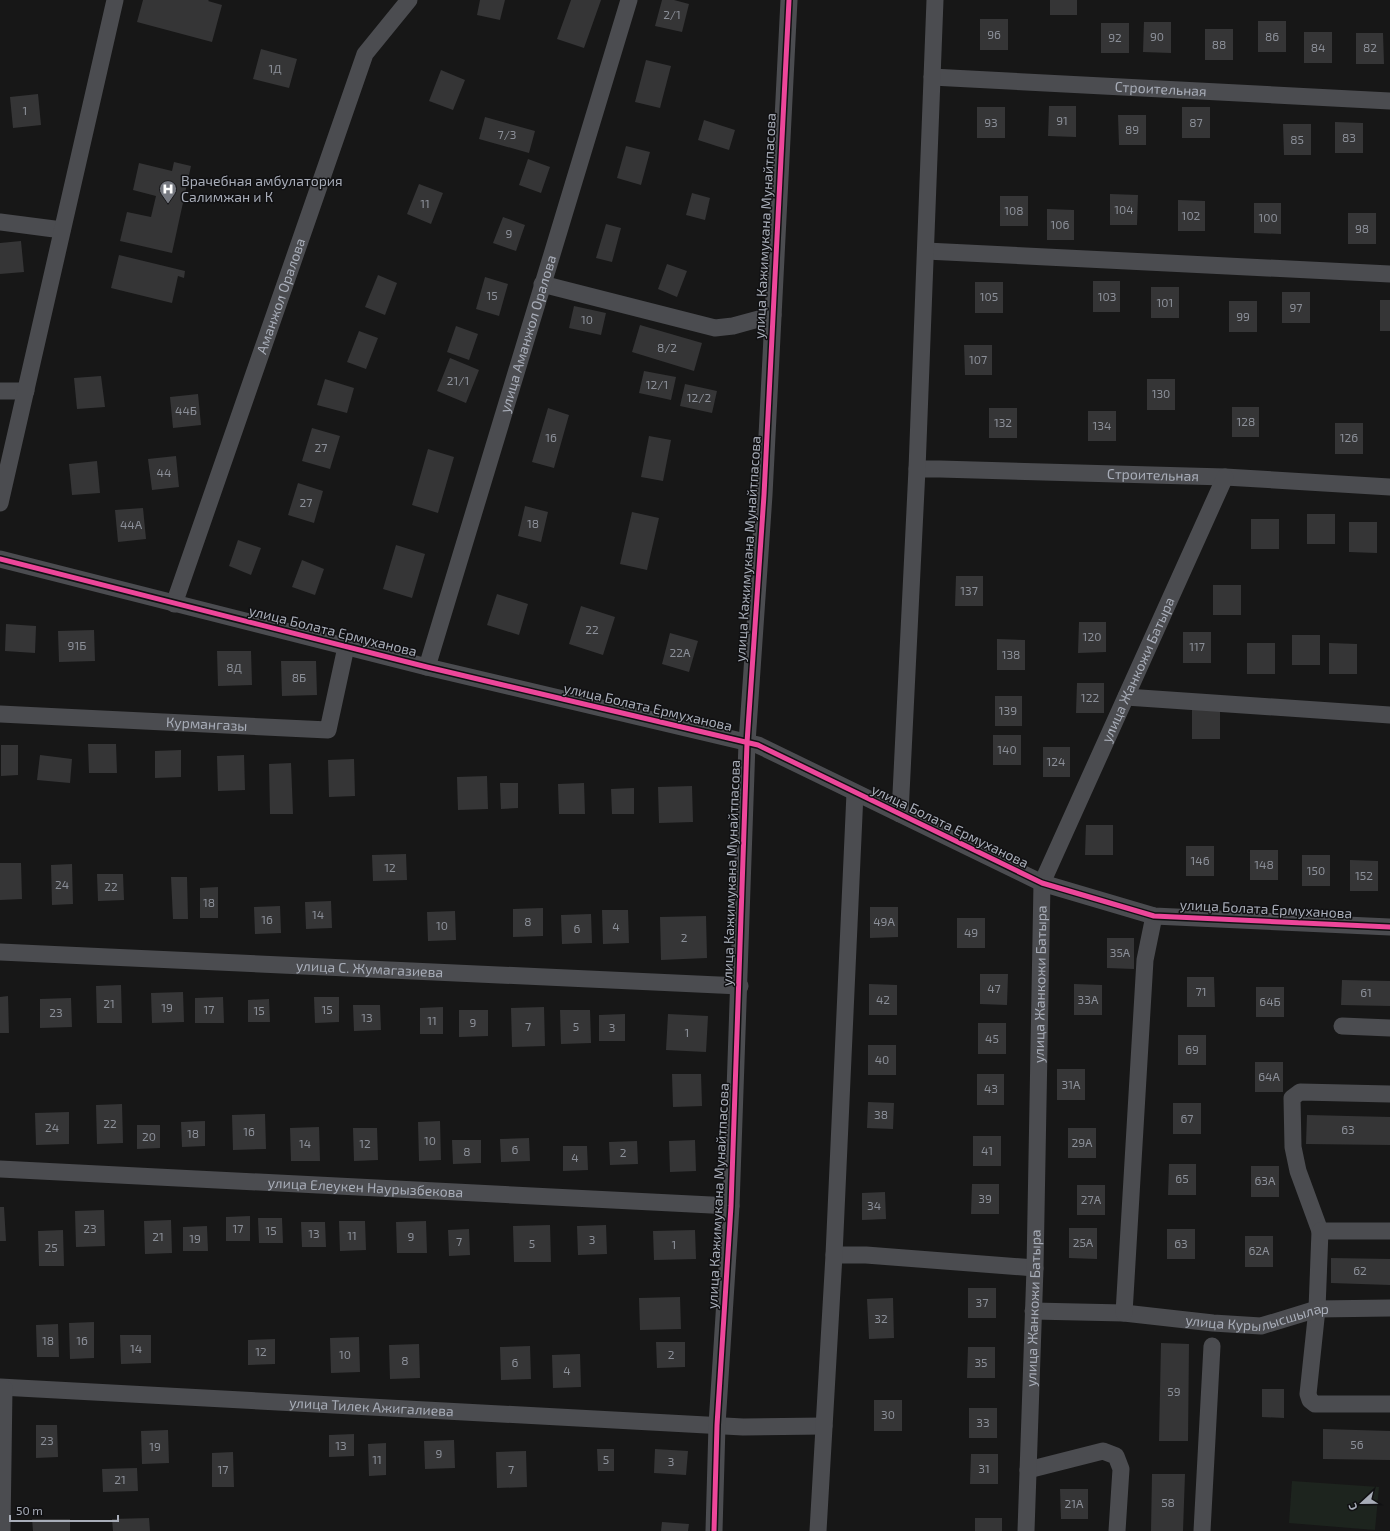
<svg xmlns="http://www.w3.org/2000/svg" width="1390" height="1531" font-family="'Exo 2',sans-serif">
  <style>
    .green { fill: #1d241e }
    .building { fill: #353536 }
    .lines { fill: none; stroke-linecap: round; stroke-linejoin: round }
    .minor { stroke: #4b4c50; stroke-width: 17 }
    .cycleway-casing { stroke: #111113; stroke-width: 8 }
    .cycleway { stroke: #ed469a; stroke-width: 5 }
    .labels { text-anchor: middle; stroke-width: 3; stroke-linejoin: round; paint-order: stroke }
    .number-label { font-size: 12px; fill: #8b8f98 }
    .street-label { font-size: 14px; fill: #a8adb8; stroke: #111113 }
    .poi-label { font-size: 14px; fill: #a8adb8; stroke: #111113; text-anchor: start }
  </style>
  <rect width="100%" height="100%" fill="#171717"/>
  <path class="green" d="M1292,1481L1379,1487L1375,1530L1289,1523Z"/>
  <path class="building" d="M143,0H209L208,1L222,5L212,42L137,22Z
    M480,0H505L500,20L477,15Z
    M571,0H601L584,48L557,39Z
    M662,0H674L689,4L682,32L655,26Z
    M1050,0H1077V15H1050Z
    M980,19H1008V50H980Z
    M1258,21H1286V52H1258Z
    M1144,22H1171V53L1143,52Z
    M1101,23H1129V53H1101Z
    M1205,29H1233V60H1205Z
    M1304,32H1332V63H1304Z
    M1356,33H1383L1384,64H1356Z
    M261,49L297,59L289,88L253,79Z
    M646,60L671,66L660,108L635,102Z
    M441,70L465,80L453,110L429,101Z
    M38,94L41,125L13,128L10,97Z
    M1049,106H1076V137L1048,136Z
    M977,107H1005V138H977Z
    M1182,107H1210V138H1182Z
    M1118,115H1146V145H1119Z
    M485,117L535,131L529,153L479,139Z
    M704,120L735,130L729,150L698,140Z
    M1335,122L1363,123V153H1335Z
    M1283,124H1311V155H1284Z
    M626,146L650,152L641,185L617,178Z
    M528,159L550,167L541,193L519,185Z
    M174,162L191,166L172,253L120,241L127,212L151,217L156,196L133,190L139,163L172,171Z
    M419,184L443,193L431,224L407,214Z
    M692,193L710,198L705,220L686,215Z
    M1110,194L1138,195L1137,225H1110Z
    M1000,196H1028V226H1000Z
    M1178,200L1205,201V231H1178Z
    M1254,203H1281V234L1254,233Z
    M1047,209L1074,210V240H1047Z
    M1348,213H1376V244H1348Z
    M503,217L525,225L516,251L493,243Z
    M606,224L621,228L612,262L596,258Z
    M21,241L24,272L0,274V243Z
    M119,255L185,271L184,278L178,276L172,303L111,288Z
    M667,264L687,271L677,297L658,289Z
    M378,275L397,283L385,315L365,307Z
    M485,277L508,284L499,316L476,309Z
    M1093,281H1120V312H1093Z
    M975,282H1003V313H975Z
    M1151,287H1179V318H1151Z
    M1282,292H1310V323H1282Z
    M1380,300H1390V331H1380Z
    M1229,301H1257V332H1229Z
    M574,306L606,313L601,335L569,328Z
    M640,325L702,343L694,371L632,352Z
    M456,326L478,334L469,360L447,352Z
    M359,331L378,338L366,369L347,362Z
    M964,345H992V375H965Z
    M450,358L479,370L466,403L437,391Z
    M644,371L676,377L671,400L639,393Z
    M101,376L105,407L77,409L74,378Z
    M325,379L354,388L347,413L317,405Z
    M1147,379H1175V410H1147Z
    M685,384L717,391L712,413L680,406Z
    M198,394L201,425L173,428L170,397Z
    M1232,407H1259V437H1232Z
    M548,408L569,415L554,468L532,462Z
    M989,408H1017V438H989Z
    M1088,411H1116V441H1088Z
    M1335,423H1363V454H1335Z
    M312,428L340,436L330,469L302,461Z
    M649,436L671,440L663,481L641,477Z
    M428,449L454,457L438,513L412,505Z
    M176,456L179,487L152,490L148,459Z
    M97,461L100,493L72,495L69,464Z
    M298,483L323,491L314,523L288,515Z
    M525,506L548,512L541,542L518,536Z
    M143,508L146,539L118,542L115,510Z
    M632,512L659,518L647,570L620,564Z
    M1307,514H1335V544H1307Z
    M1251,519H1279V549H1251Z
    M1349,522H1377V553L1349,552Z
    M238,540L261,548L251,575L229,566Z
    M396,545L425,554L412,598L383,589Z
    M302,560L324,569L315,595L292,587Z
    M956,576H983V606H955Z
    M1213,585H1241V615H1213Z
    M497,594L528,604L519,635L487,625Z
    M581,606L615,617L603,655L569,644Z
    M1079,622H1106V652L1078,653Z
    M6,624L36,626L35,653L5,651Z
    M94,630L95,661L59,662L58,631Z
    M1183,632H1211V663H1183Z
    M670,633L698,641L689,672L662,664Z
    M1292,635H1320V665H1292Z
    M997,639L1025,640V670H997Z
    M1247,643H1275V674H1247Z
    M1329,643L1357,644V674H1329Z
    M217,651H251L252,685L218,686Z
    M281,661H316L317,695L282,696Z
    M1077,683H1104V713H1076Z
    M995,696H1022V726H995Z
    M1192,708H1220V739H1192Z
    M993,735H1021V765H993Z
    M88,744H116L117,773H89Z
    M1,745H18V775L1,776Z
    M1043,747H1070V777H1043Z
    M181,750V777L155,778V751Z
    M40,755L72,759L70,783L37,780Z
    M244,755L245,790L218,791L217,756Z
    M354,759L355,796L329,797L328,760Z
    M291,763L293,814H270L269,764Z
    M487,776L488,809L458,810L457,777Z
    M500,783H518V808L501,809Z
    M584,783L585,814H559L558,784Z
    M692,786L693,822L659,823L658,787Z
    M634,788V814H612L611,789Z
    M1086,825H1113V855H1085Z
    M1186,846H1214V876H1186Z
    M1250,850H1278V880H1250Z
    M406,854L407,880L373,881L372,855Z
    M1302,855H1330V886H1302Z
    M1350,860L1378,861V891H1350Z
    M0,863H21L22,899L0,900Z
    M72,864L73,904L52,905L51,865Z
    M97,874H123L124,900L98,901Z
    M171,877H187L188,919H173Z
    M218,887V918H200V888Z
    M331,901L332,928L306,929L305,902Z
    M280,906L281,933L255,934L254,907Z
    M870,907H898V937L870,938Z
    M543,908V936L513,937V909Z
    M602,910H628L629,943L603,944Z
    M455,911L456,940L428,941L427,912Z
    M591,914L592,943L562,944L561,915Z
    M706,916L707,958L661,960L660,917Z
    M957,918H985V948H957Z
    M1107,938H1134V969L1107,968Z
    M980,974H1008L1007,1005L980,1004Z
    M1187,977H1214L1215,1007H1187Z
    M1342,980L1390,981V1006L1341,1005Z
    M869,984L897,985V1015H869Z
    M1074,984L1102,985V1015H1074Z
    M121,985L122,1023H97L96,986Z
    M1256,987H1284V1017H1256Z
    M183,992L184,1022L152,1023L151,993Z
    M8,996L9,1033H0V997Z
    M223,997L224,1023H195V998Z
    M314,997H339V1022L315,1023Z
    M71,998L72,1027L40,1028V999Z
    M269,999L270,1022H248V1000Z
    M353,1005H380L381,1030L354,1031Z
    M443,1007V1034H420V1008Z
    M544,1007L545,1046L512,1047L511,1008Z
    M459,1010H488V1036L459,1037Z
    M560,1010H590L591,1043L561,1044Z
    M625,1014V1041H599V1015Z
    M668,1014L708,1016L706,1052L666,1050Z
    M978,1023H1006V1054H978Z
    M1178,1035H1206V1065H1178Z
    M868,1045H896V1075H868Z
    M1255,1062H1283V1092H1255Z
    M1057,1069H1085V1100H1057Z
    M672,1074H701L702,1106L673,1107Z
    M977,1074H1004V1105H977Z
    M868,1102L894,1103L893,1129L867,1128Z
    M1173,1103H1201V1134H1173Z
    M122,1104L123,1143L97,1144L96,1105Z
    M69,1112V1144L36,1145L35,1113Z
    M265,1114L266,1149L233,1150L232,1115Z
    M1307,1115L1390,1117V1145L1306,1144Z
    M205,1121V1146L182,1147L181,1122Z
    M440,1121L441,1160L419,1161L418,1122Z
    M137,1125H160V1148L137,1149Z
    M319,1127L320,1161H291L290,1128Z
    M353,1128H377L378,1160L354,1161Z
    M1068,1128H1096V1158H1068Z
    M973,1136H1001V1166H973Z
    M529,1138L530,1161L501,1162L500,1139Z
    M452,1140H481V1163L453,1164Z
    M695,1140L696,1171L670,1172L669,1141Z
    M637,1141L638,1164L610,1165L609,1142Z
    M563,1146H587L588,1170L563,1171Z
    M1169,1164H1196V1195H1168Z
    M1251,1166H1279V1197H1251Z
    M972,1184H999V1214H971Z
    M1077,1185H1105V1215H1077Z
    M885,1192L886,1219L862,1220V1193Z
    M0,1207H4L6,1241H0Z
    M104,1210L105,1246L76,1247L75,1211Z
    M250,1216V1241H226V1217Z
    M258,1218H282L283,1243H259Z
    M171,1220L172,1253L145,1254L144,1221Z
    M339,1221H365L366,1250L340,1251Z
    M426,1221L427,1253H397L396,1222Z
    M301,1222H325L326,1247H302Z
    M550,1225L551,1262H514L513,1226Z
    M606,1225L607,1254L578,1255L577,1226Z
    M207,1226L208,1251H183V1227Z
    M1069,1228H1097V1259L1069,1258Z
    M469,1229L470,1255L449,1256L448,1230Z
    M1167,1229H1195V1259H1167Z
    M63,1230L64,1266H39L38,1231Z
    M695,1230L696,1259L654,1260L653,1231Z
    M1245,1236H1273V1267H1245Z
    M1331,1258L1390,1259V1285L1331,1283Z
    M968,1288H996V1318H968Z
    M680,1297L681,1329L640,1330L639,1298Z
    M893,1298L894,1338L869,1339L867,1299Z
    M94,1322V1358L70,1359L69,1323Z
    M58,1324L59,1357H37L36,1325Z
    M120,1335H151V1363L121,1364Z
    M359,1337L360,1372L331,1373L330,1338Z
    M275,1339V1364L248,1365V1340Z
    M656,1342H685V1367L657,1368Z
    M1161,1343L1189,1344L1188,1441H1159Z
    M419,1344L420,1378L390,1379L389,1345Z
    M530,1346L531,1379L501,1380L500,1347Z
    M968,1347H995V1378H967Z
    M580,1354L581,1387L553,1388L552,1355Z
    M1262,1389H1284V1418L1262,1417Z
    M874,1400H902V1431H874Z
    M969,1408H997V1438H969Z
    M36,1425H57L58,1457L36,1458Z
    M1323,1429L1390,1431V1460L1323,1459Z
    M168,1430L169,1463L142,1464L141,1431Z
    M354,1434V1456L329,1457V1435Z
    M454,1440L455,1468L425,1469L424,1441Z
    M386,1443V1475L369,1476L368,1444Z
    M597,1449H614V1471H598Z
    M655,1449L688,1451L686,1475L654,1473Z
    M526,1451L527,1487L497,1488L496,1452Z
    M233,1452L234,1487H212V1453Z
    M971,1454H998V1484H970Z
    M137,1468L138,1491L103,1492L102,1469Z
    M1152,1474H1185L1183,1531H1151Z
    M1060,1489H1088V1519H1061Z
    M149,1518L150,1531H113L112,1519Z
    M975,1518H1002V1531H975Z
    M32,1519H70V1531H33Z
    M662,1522L689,1524L688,1531H661Z"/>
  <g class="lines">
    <g class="minor">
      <path id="s1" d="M932,77L1390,101"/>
      <path d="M0,222L62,230"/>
      <path d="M926,251L1390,274"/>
      <path d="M542,284L715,328L733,326L773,315"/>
      <path d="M0,391H26"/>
      <path id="s2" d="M917,469H940L1225,477L1390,487"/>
      <path d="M0,503L115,0"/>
      <path d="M0,559L427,667L758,745L1042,883L1154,916L1390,927"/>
      <path id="s3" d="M174,604L365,54L409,0"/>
      <path id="s4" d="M427,667L629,0"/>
      <path d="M1126,697L1390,715"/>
      <path id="s5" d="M0,714L328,730L346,647"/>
      <path d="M900,814L917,469L935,0"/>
      <path id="s6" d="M0,952L740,986"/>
      <path d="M1342,1026L1390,1028"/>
      <path id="s7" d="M0,1169L731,1206"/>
      <path d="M1320,1231L1298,1171L1293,1147L1292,1098L1300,1092L1390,1094"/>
      <path d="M1390,1231H1320L1317,1309L1308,1394L1310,1400L1315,1404H1390"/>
      <path d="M834,1255H866L1035,1268"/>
      <path id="s8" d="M1033,1311L1124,1313L1213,1323L1261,1326L1317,1309L1390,1308"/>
      <path d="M1124,1313L1145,960L1154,916"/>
      <path id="s9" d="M0,1387L743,1427L824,1426"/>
      <path d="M1028,1470L1103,1451L1116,1456L1121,1469L1117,1531"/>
      <path d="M2,1531L4,1388"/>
      <path d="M714,1531L717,1425L731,1206L747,743L764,495L789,0"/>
      <path d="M818,1531L834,1255L855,793"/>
      <path id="s10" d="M1026,1531L1035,1268L1042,883L1225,477"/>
      <path d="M1202,1531L1212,1346"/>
    </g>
    <g class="cycleway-casing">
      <path id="cycleway" d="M0,559L427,667L758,745L1042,883L1154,916L1390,927
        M714,1531L717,1425L731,1206L747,743L764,495L789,0"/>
    </g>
    <use href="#cycleway" class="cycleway"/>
  </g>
  <defs>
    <g id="hospital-pin" transform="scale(0.9)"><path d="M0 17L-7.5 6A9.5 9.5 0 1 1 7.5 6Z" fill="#757880" stroke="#111113"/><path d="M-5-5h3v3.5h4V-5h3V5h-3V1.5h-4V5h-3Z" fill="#fff"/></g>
  </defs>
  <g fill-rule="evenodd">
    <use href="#hospital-pin" x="168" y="189"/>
  </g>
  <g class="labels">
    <g class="number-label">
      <text x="672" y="19">2/1</text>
      <text x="994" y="39">96</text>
      <text x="1157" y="41">90</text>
      <text x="1272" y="41">86</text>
      <text x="1115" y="42">92</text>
      <text x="1219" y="49">88</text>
      <text x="1318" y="52">84</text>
      <text x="1370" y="52">82</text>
      <text x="275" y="73">1Д</text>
      <text x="25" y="115">1</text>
      <text x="1062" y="125">91</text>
      <text x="991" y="127">93</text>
      <text x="1196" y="127">87</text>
      <text x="1132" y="134">89</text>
      <text x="507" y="139">7/3</text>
      <text x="1349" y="142">83</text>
      <text x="1297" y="144">85</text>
      <text x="425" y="208">11</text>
      <text x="1124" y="214">104</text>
      <text x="1014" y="215">108</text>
      <text x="1191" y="220">102</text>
      <text x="1268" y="222">100</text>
      <text x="1060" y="229">106</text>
      <text x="1362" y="233">98</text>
      <text x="509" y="238">9</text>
      <text x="492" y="300">15</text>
      <text x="989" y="301">105</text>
      <text x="1107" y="301">103</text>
      <text x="1165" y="307">101</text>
      <text x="1296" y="312">97</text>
      <text x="1243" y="321">99</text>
      <text x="587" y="324">10</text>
      <text x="667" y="352">8/2</text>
      <text x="978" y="364">107</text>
      <text x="458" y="385">21/1</text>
      <text x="657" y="389">12/1</text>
      <text x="1161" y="398">130</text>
      <text x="699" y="402">12/2</text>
      <text x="186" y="415">44Б</text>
      <text x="1246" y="426">128</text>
      <text x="1003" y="427">132</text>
      <text x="1102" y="430">134</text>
      <text x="551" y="442">16</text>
      <text x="1349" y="442">126</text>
      <text x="321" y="452">27</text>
      <text x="164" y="477">44</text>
      <text x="306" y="507">27</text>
      <text x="533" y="528">18</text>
      <text x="131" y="529">44А</text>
      <text x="969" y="595">137</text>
      <text x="592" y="634">22</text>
      <text x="1092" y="641">120</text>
      <text x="77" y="650">91Б</text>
      <text x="1197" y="651">117</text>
      <text x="680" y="657">22А</text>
      <text x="1011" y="659">138</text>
      <text x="234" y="672">8Д</text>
      <text x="299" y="682">8Б</text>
      <text x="1090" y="702">122</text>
      <text x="1008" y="715">139</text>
      <text x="1007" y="754">140</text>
      <text x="1056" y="766">124</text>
      <text x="1200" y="865">146</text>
      <text x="1264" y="869">148</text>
      <text x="390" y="872">12</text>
      <text x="1316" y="875">150</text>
      <text x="1364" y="880">152</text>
      <text x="62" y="889">24</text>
      <text x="111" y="891">22</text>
      <text x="209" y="907">18</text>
      <text x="318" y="919">14</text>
      <text x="267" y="924">16</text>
      <text x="528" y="926">8</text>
      <text x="884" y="926">49А</text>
      <text x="442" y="930">10</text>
      <text x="616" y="931">4</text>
      <text x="577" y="933">6</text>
      <text x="971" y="937">49</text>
      <text x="684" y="942">2</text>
      <text x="1120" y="957">35А</text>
      <text x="994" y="993">47</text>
      <text x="1201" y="996">71</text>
      <text x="1366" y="997">61</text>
      <text x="883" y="1004">42</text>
      <text x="1088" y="1004">33А</text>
      <text x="1270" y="1006">64Б</text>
      <text x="109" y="1008">21</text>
      <text x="167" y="1012">19</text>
      <text x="209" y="1014">17</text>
      <text x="327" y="1014">15</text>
      <text x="259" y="1015">15</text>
      <text x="56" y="1017">23</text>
      <text x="367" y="1022">13</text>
      <text x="432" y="1025">11</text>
      <text x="473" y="1027">9</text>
      <text x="528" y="1031">7</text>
      <text x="576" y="1031">5</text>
      <text x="612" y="1032">3</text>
      <text x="687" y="1037">1</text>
      <text x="992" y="1043">45</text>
      <text x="1192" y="1054">69</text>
      <text x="882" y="1064">40</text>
      <text x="1269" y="1081">64А</text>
      <text x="1071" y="1089">31А</text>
      <text x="991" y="1093">43</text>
      <text x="881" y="1119">38</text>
      <text x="1187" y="1123">67</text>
      <text x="110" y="1128">22</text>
      <text x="52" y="1132">24</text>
      <text x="1348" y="1134">63</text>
      <text x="249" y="1136">16</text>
      <text x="193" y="1138">18</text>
      <text x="149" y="1141">20</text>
      <text x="430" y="1145">10</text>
      <text x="1082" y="1147">29А</text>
      <text x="305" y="1148">14</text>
      <text x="365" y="1148">12</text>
      <text x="515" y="1154">6</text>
      <text x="987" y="1155">41</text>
      <text x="467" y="1156">8</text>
      <text x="623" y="1157">2</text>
      <text x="575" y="1162">4</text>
      <text x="1182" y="1183">65</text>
      <text x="1265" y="1185">63А</text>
      <text x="985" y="1203">39</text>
      <text x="1091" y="1204">27А</text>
      <text x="874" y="1210">34</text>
      <text x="90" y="1233">23</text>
      <text x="238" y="1233">17</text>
      <text x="271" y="1235">15</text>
      <text x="314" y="1238">13</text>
      <text x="352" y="1240">11</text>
      <text x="158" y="1241">21</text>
      <text x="411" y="1241">9</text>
      <text x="195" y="1243">19</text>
      <text x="592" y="1244">3</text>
      <text x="459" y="1246">7</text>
      <text x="1083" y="1247">25А</text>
      <text x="532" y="1248">5</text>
      <text x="1181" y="1248">63</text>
      <text x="674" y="1249">1</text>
      <text x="51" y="1252">25</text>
      <text x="1259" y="1255">62А</text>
      <text x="1360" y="1275">62</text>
      <text x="982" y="1307">37</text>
      <text x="881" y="1323">32</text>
      <text x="48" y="1345">18</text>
      <text x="82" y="1345">16</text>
      <text x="136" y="1353">14</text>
      <text x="261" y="1356">12</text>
      <text x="345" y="1359">10</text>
      <text x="671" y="1359">2</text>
      <text x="405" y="1365">8</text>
      <text x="515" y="1367">6</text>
      <text x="981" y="1367">35</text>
      <text x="567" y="1375">4</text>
      <text x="1174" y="1396">59</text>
      <text x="888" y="1419">30</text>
      <text x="983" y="1427">33</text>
      <text x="47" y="1445">23</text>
      <text x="1357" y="1449">56</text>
      <text x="341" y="1450">13</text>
      <text x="155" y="1451">19</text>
      <text x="439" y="1458">9</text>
      <text x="377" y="1464">11</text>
      <text x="606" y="1464">5</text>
      <text x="671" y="1466">3</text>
      <text x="984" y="1473">31</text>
      <text x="223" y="1474">17</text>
      <text x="511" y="1474">7</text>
      <text x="120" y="1484">21</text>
      <text x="1168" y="1507">58</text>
      <text x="1074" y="1508">21А</text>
    </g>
    <g class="street-label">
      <text dy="5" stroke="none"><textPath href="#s1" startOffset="229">Строительная</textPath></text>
      <text transform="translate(765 226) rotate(-87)" y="5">улица Кажимукана Мунайтпасова</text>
      <text dy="5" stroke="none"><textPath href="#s3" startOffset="326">Аманжол Оралова</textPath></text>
      <text dy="5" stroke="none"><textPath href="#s4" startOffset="348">улица Аманжол Оралова</textPath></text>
      <text dy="5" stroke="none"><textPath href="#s2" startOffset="236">Строительная</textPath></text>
      <text transform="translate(748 549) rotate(-86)" y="5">улица Кажимукана Мунайтпасова</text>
      <text transform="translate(333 631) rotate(14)" y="5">улица Болата Ермуханова</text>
      <text dy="5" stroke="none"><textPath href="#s10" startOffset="882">улица Жанкожи Батыра</textPath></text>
      <text transform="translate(648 707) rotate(13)" y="5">улица Болата Ермуханова</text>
      <text dy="5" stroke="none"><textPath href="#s5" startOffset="207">Курмангазы</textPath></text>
      <text transform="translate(950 826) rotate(26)" y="5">улица Болата Ермуханова</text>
      <text transform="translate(731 873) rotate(-88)" y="5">улица Кажимукана Мунайтпасова</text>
      <text transform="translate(1266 909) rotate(3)" y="5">улица Болата Ермуханова</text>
      <text dy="5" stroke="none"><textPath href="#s6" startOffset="370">улица С. Жумагазиева</textPath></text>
      <text dy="5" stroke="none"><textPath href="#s10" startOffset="547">улица Жанкожи Батыра</textPath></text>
      <text dy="5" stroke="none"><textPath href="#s7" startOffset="366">улица Елеукен Наурызбекова</textPath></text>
      <text transform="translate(718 1196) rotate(-87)" y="5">улица Кажимукана Мунайтпасова</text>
      <text dy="5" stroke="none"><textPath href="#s10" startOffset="223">улица Жанкожи Батыра</textPath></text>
      <text dy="5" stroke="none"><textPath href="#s8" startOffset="226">улица Курылысшылар</textPath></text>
      <text dy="5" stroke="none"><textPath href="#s9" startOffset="372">улица Тилек Ажигалиева</textPath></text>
    </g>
    <g class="poi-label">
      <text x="181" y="186">Врачебная амбулатория<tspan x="181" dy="16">Салимжан и К</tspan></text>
    </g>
  </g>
  <g transform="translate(1362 1503) rotate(248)" stroke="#111113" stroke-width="3" paint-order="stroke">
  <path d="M0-3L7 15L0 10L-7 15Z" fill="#a8adb8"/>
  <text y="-6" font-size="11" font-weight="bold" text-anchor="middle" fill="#a8adb8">С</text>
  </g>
  <path d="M10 1515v6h108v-6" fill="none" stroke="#a8adb8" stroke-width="2"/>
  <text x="16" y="1515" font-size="12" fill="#a8adb8" stroke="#111113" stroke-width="3" paint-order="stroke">50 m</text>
</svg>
